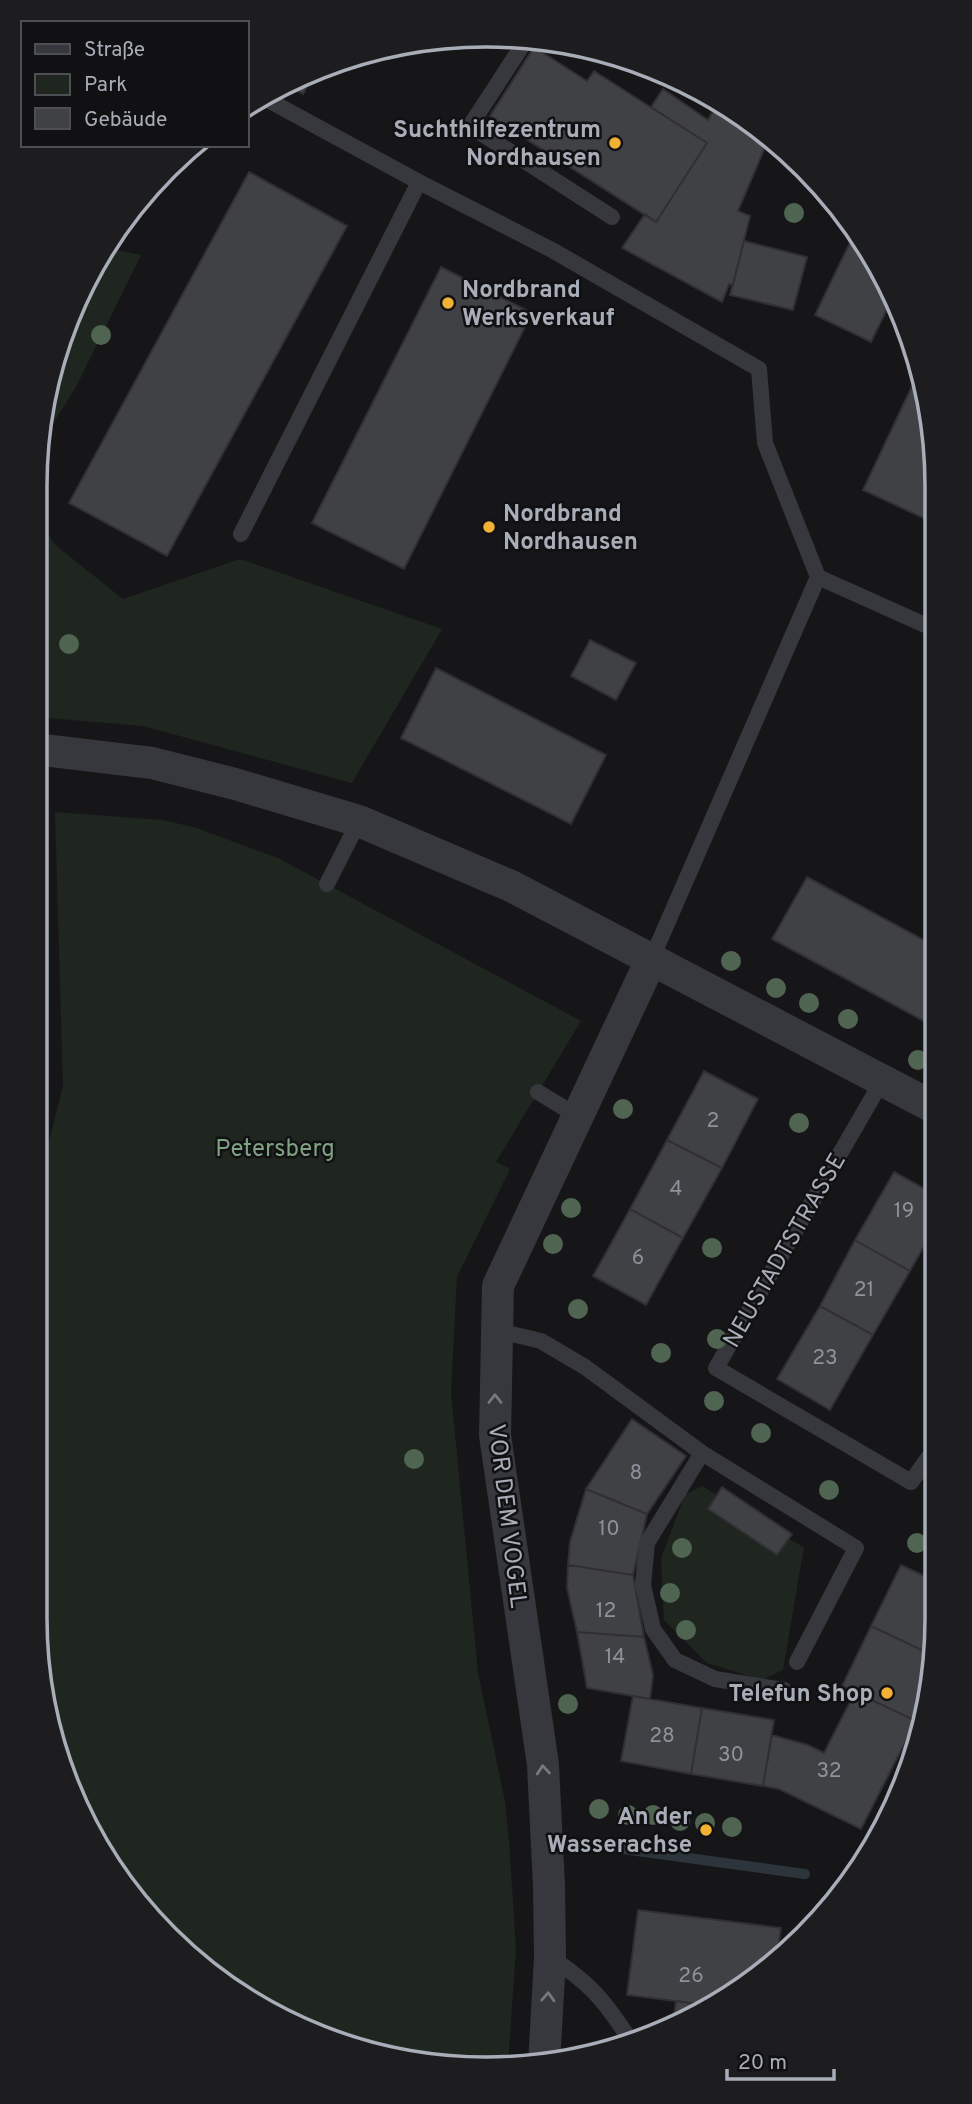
<svg xmlns="http://www.w3.org/2000/svg" width="972" height="2104" font-family="Overpass,sans-serif">
  <style>
    .green { fill: #1e261f }
    .lines { fill: none; stroke-linecap: round; stroke-linejoin: round }
    .stream { stroke: #2c353c; stroke-width: 10 }
    .building { fill: #404145; stroke: #303034; stroke-width: 2 }
    .lane { stroke: #37383d; stroke-width: 16 }
    .street { stroke: #37383d; stroke-width: 32 }
    .tree { fill: #506452 }
    .oneway { stroke: #757881 }
    .poi-dot { fill: #f2b134; stroke: #111113; stroke-width: 2.5 }
    .labels { text-anchor: middle; stroke-width: 5; stroke-linejoin: round; paint-order: stroke }
    .number-label { font-size: 21px; fill: #8e929b }
    .poi-label { font-size: 24px; font-weight: bold; fill: #a8adb8; stroke: #111113; text-anchor: end }
    .park-label { font-size: 24px; fill: #7fa381; stroke: #111113 }
    .street-label { font-size: 24px; fill: #a8adb8; stroke: #111113 }
    .rim { fill: none; stroke: #a8adb8; stroke-width: 3.5 }
  </style>
  <rect width="100%" height="100%" fill="#161618"/>
  <path class="green" d="M112,249L141,255L77,385L44,439L69,314Z
    M35,510L54,544L123,599L240,559L442,629L352,783L143,726L35,717Z
    M55,812L162,820L194,827L278,858L581,1021L496,1162L510,1169L457,1277L451,1392L478,1673L505,1801L509,1840L516,1949L508,2064L398,2060L261,2009L147,1915L59,1763L35,1618V1196L63,1086Z
    M702,1486L717,1495L708,1510L777,1555L789,1539L804,1547L783,1670L762,1680L707,1663L664,1620L661,1558L685,1495Z"/>
  <g class="lines">
    <path class="stream" d="M608,1847L805,1874"/>
  </g>
  <path class="building" d="M534,47L587,81L594,71L707,143L656,222L490,116Z
    M313,69H317L303,94L289,86Z
    M663,89L708,120L713,111L766,145L738,211L750,216L733,285L729,284L722,302L622,248L645,214L656,222L707,143L651,107Z
    M249,172L347,226L167,556L69,503Z
    M855,232L893,297L871,342L815,315Z
    M744,241L807,257L793,310L730,295Z
    M441,267L532,313L404,569L312,523Z
    M912,386L924,391L933,427L932,522L863,490Z
    M933,520V543L925,539Z
    M590,640L636,663L616,700L571,676Z
    M436,668L606,755L571,824L401,738Z
    M807,877L935,946V1027L772,939Z
    M704,1071L758,1099L722,1168L667,1140Z
    M667,1140L722,1168L683,1238L630,1209Z
    M894,1172L936,1195V1225L910,1271L855,1240Z
    M630,1209L683,1238L646,1305L593,1276Z
    M855,1240L910,1271L873,1335L820,1306Z
    M820,1306L873,1335L830,1410L777,1379Z
    M632,1419L686,1456L647,1514L586,1489Z
    M722,1487L792,1534L777,1555L708,1509Z
    M586,1489L647,1514L633,1575L568,1565L570,1542Z
    M568,1565L633,1575L644,1637L577,1632L567,1588Z
    M901,1565L937,1582V1618L930,1654L871,1626Z
    M871,1626L930,1654L916,1721L842,1686Z
    M577,1632L644,1637L653,1675L650,1699L587,1688Z
    M855,1692L916,1721L861,1829L779,1789L763,1786L772,1735L808,1745L824,1753Z
    M633,1696L702,1708L691,1774L621,1761Z
    M702,1708L774,1720L763,1786L691,1774Z
    M638,1910L781,1928L777,1955L714,2006L627,1995Z
    M676,2001L714,2006L673,2022Z"/>
  <g class="lines">
    <path class="lane" d="M524,43L470,126L612,217
      M268,100L419,182L552,250L759,369L765,443L818,577L934,629
      M241,534L419,182
      M327,884L359,821
      M652,958L818,577
      M882,1081L716,1368L911,1482L936,1447
      M538,1092L577,1116
      M495,1330L541,1341L585,1367L702,1453L856,1548L797,1662
      M702,1453L647,1543L643,1585L653,1629L675,1660L715,1679L784,1690
      M550,1957C588,1982 603,1998 628,2037"/>
    <path class="street" d="M35,749L152,763L235,784L359,821L511,886L935,1108
      M544,2065L550,1957L549,1886L543,1765L495,1435L498,1286L652,958"/>
  </g>
  <g class="tree">
    <circle cx="794" cy="213" r="10"/>
    <circle cx="101" cy="335" r="10"/>
    <circle cx="69" cy="644" r="10"/>
    <circle cx="731" cy="961" r="10"/>
    <circle cx="776" cy="988" r="10"/>
    <circle cx="809" cy="1003" r="10"/>
    <circle cx="848" cy="1019" r="10"/>
    <circle cx="918" cy="1060" r="10"/>
    <circle cx="623" cy="1109" r="10"/>
    <circle cx="799" cy="1123" r="10"/>
    <circle cx="571" cy="1208" r="10"/>
    <circle cx="553" cy="1244" r="10"/>
    <circle cx="712" cy="1248" r="10"/>
    <circle cx="578" cy="1309" r="10"/>
    <circle cx="717" cy="1339" r="10"/>
    <circle cx="661" cy="1353" r="10"/>
    <circle cx="714" cy="1401" r="10"/>
    <circle cx="761" cy="1433" r="10"/>
    <circle cx="414" cy="1459" r="10"/>
    <circle cx="829" cy="1490" r="10"/>
    <circle cx="917" cy="1543" r="10"/>
    <circle cx="682" cy="1548" r="10"/>
    <circle cx="670" cy="1593" r="10"/>
    <circle cx="686" cy="1630" r="10"/>
    <circle cx="568" cy="1704" r="10"/>
    <circle cx="599" cy="1809" r="10"/>
    <circle cx="628" cy="1815" r="10"/>
    <circle cx="653" cy="1815" r="10"/>
    <circle cx="680" cy="1821" r="10"/>
    <circle cx="705" cy="1823" r="10"/>
    <circle cx="732" cy="1827" r="10"/>
  </g>
  <defs><path id="oneway-chevron" d="M-2-3.5L2.5 0L-2 3.5" fill="none" stroke-width="1.6" stroke-linecap="round" stroke-linejoin="round" transform="scale(1.75)"/></defs>
  <g class="oneway">
    <use href="#oneway-chevron" transform="translate(495 1399) rotate(-90)"/>
    <use href="#oneway-chevron" transform="translate(543 1770) rotate(-95)"/>
    <use href="#oneway-chevron" transform="translate(548 1997) rotate(-87)"/>
  </g>
  <g class="poi-dot">
    <circle cx="615" cy="143" r="7"/>
    <circle cx="448" cy="303" r="7"/>
    <circle cx="489" cy="527" r="7"/>
    <circle cx="887" cy="1693" r="7"/>
    <circle cx="706" cy="1830" r="7"/>
  </g>
  <g class="labels">
    <g class="number-label">
      <text x="713" y="1127">2</text>
      <text x="676" y="1195">4</text>
      <text x="904" y="1217">19</text>
      <text x="638" y="1264">6</text>
      <text x="864" y="1296">21</text>
      <text x="825" y="1364">23</text>
      <text x="636" y="1479">8</text>
      <text x="609" y="1535">10</text>
      <text x="606" y="1617">12</text>
      <text x="615" y="1663">14</text>
      <text x="662" y="1742">28</text>
      <text x="731" y="1761">30</text>
      <text x="829" y="1777">32</text>
      <text x="691" y="1982">26</text>
    </g>
    <g class="poi-label">
      <text x="601" y="137">Suchthilfezentrum<tspan x="601" dy="28">Nordhausen</tspan></text>
      <text x="462" y="297" text-anchor="start">Nordbrand<tspan x="462" dy="28">Werksverkauf</tspan></text>
      <text x="503" y="521" text-anchor="start">Nordbrand<tspan x="503" dy="28">Nordhausen</tspan></text>
      <text x="873" y="1701">Telefun Shop</text>
      <text x="692" y="1824">An der<tspan x="692" dy="28">Wasserachse</tspan></text>
    </g>
    <g class="park-label">
      <text x="275" y="1156">Petersberg</text>
    </g>
    <g class="street-label">
      <text transform="translate(784 1250) rotate(-60)" y="8">NEUSTADTSTRASSE</text>
      <text transform="translate(508 1516) rotate(83)" y="8">VOR DEM VOGEL</text>
    </g>
  </g>
  <path d="M0 0H972V2104H0ZM486 47H486A439 439 0 0 1 925 486V1618A439 439 0 0 1 486 2057H486A439 439 0 0 1 47 1618V486A439 439 0 0 1 486 47Z" fill="#1d1d20" fill-rule="evenodd"/>
  <path class="rim" d="M486 47H486A439 439 0 0 1 925 486V1618A439 439 0 0 1 486 2057H486A439 439 0 0 1 47 1618V486A439 439 0 0 1 486 47Z"/>
  <rect x="21" y="21" width="228" height="126" fill="#111113" stroke="#4d4f55" stroke-width="2"/>
  <rect x="35" y="44" width="35" height="10" fill="#37383d" stroke="#4d4f55" stroke-width="2"/>
  <text x="84" y="56" font-size="21" fill="#a8adb8">Straße</text>
  <rect x="35" y="74" width="35" height="21" fill="#1e261f" stroke="#4d4f55" stroke-width="2"/>
  <text x="84" y="91" font-size="21" fill="#a8adb8">Park</text>
  <rect x="35" y="108" width="35" height="21" fill="#404145" stroke="#4d4f55" stroke-width="2"/>
  <text x="84" y="126" font-size="21" fill="#a8adb8">Gebäude</text>
  <path d="M727 2069v10h107v-10" fill="none" stroke="#a8adb8" stroke-width="3.5"/>
  <text x="738" y="2069" font-size="21" fill="#a8adb8" stroke="#111113" stroke-width="5" paint-order="stroke">20 m</text>
</svg>
